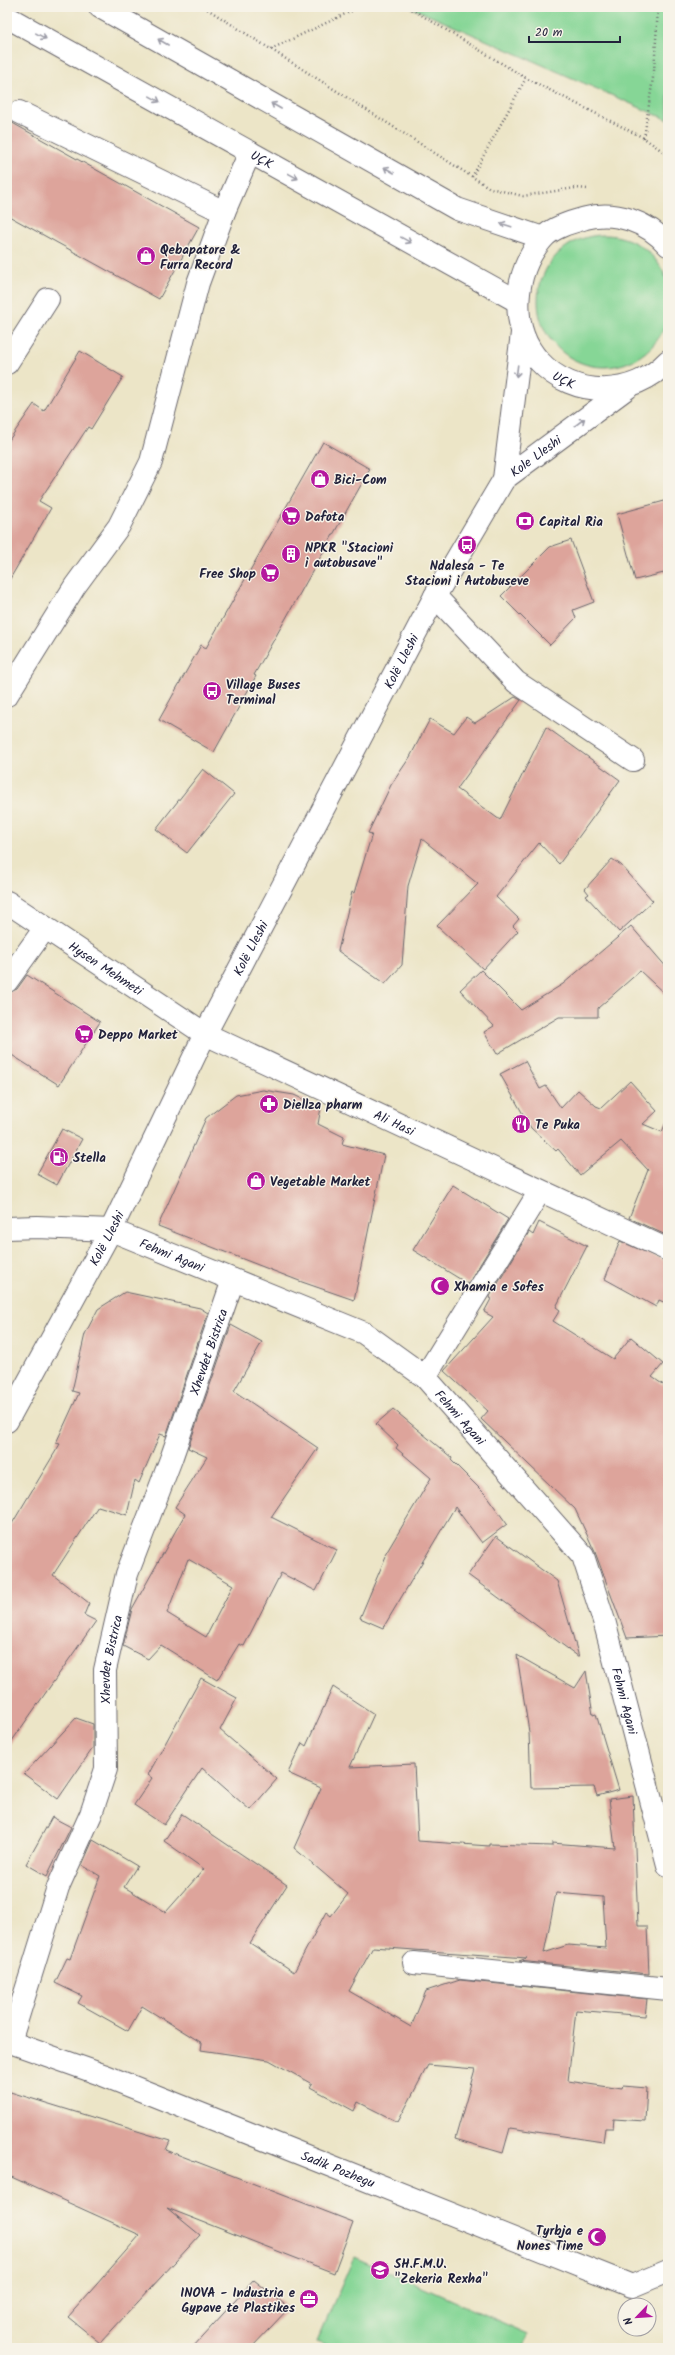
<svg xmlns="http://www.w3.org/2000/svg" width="675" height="2355" font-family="Kalam,sans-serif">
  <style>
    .green { fill: #86d696; stroke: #547c68 }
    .building { fill: #dda49b; fill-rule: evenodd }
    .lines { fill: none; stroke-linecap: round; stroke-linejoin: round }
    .minor-casing { stroke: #69666c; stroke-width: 24 }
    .path { stroke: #69666c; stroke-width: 2.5; stroke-dasharray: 1 3; stroke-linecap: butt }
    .minor { stroke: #fff; stroke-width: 22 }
    .oneway { stroke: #9c9ca7 }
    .labels { text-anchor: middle; stroke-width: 3; stroke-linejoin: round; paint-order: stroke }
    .street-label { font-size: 13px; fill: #22223b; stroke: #f7f3e8 }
    .poi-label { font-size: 13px; font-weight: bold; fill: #22223b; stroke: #f7f3e8; text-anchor: start }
  </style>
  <rect width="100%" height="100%" fill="#f7f3e8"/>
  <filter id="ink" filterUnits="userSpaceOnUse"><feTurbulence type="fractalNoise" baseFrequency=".025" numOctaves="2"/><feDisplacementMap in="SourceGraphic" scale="8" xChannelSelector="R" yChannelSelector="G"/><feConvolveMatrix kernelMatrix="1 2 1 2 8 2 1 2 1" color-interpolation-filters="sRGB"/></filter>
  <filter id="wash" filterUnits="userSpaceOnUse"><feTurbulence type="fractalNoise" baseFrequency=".012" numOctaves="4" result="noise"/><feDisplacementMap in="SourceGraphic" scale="16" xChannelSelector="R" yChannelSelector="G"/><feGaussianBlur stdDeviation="0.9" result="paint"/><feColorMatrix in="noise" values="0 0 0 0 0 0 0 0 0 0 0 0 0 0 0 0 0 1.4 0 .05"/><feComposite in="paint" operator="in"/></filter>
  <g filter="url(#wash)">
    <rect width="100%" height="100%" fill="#ece5c7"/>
    <path class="green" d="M410,7H668V120Z
      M538 301a66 66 0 1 1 132 0a66 66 0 1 1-132 0Z
      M354,2257L528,2334L522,2348H330L317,2342Z"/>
    <g id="blocks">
      <path class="building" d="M7,120L199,227L159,299L7,215Z
        M80,351L123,377L91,429L88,427L39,501L51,508L7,584V443L34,404L44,411Z
        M323,442L370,469L254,675L256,676L214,752L159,720L201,645L206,648Z
        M668,500V572L635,580L617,514Z
        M571,540L594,602L573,610L576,618L550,645L501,596L550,547Z
        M515,697L521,700L457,789L500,820L546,727L620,780L559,864L539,843L496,897L519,919L513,926L518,931L483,969L437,926L478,884L422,839L408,886L402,965L385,984L338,951L352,892L354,893L372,834L368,833L391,785L410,757L430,719L454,733L466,717L475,723Z
        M203,769L234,794L187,853L156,829Z
        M612,859L621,865L653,901L619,932L586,896L589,894L585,889Z
        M631,926L668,969V997L640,971L598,1008V1017H559L497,1054L484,1032L494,1026L460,990L481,970L521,1010L563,984Z
        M27,975L100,1022L59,1085L7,1052V993L17,989Z
        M525,1061L540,1089L546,1086L561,1108L578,1090L596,1106L601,1108L630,1081L657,1111L643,1124L662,1132L666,1122H668V1236L629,1218L648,1170L621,1141L580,1175L558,1149L556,1151L531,1128L500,1074Z
        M263,1090L294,1095L321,1108L318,1124L344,1137L342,1144L384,1155L354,1300L302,1282L158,1226L206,1118L236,1095Z
        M62,1129L82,1139L57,1185L37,1174Z
        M453,1185L508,1219L468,1284L413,1250Z
        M539,1222L587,1246L556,1307L560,1310L553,1321L613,1359L631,1337L663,1364L652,1377L668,1388V1636L627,1638L595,1552L575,1509L481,1419L488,1411L444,1371L493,1317L484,1312L491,1299L489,1298L529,1232L533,1235Z
        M620,1241L668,1262V1304L659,1300L656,1307L605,1279Z
        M125,1292L200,1308L208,1313L166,1436L160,1434L139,1483L135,1480L127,1515L98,1506L53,1575L89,1603L84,1615L96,1621L7,1748V1532L60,1444L56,1443L79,1393L72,1391L85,1334L98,1309Z
        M231,1325L262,1342L234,1391L318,1448L271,1517L337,1550L316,1591L281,1573L244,1646L239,1644L217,1680L161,1645L148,1659L123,1646L132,1609L185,1514L175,1507L207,1457L188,1448ZM188,1559L233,1585L206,1637L167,1613Z
        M393,1409L452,1458L451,1460L486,1495L507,1524L482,1543L455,1507L383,1628L360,1618L386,1556L385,1555L431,1478L396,1448L398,1445L376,1424Z
        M496,1536L557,1581L579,1657L468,1575Z
        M517,1655L575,1688L586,1671L593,1715L596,1714L619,1790L597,1796L594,1787L531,1788L529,1732Z
        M201,1678L237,1698L220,1730L277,1779L250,1810L202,1768L164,1825L134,1805L152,1778L148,1775Z
        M333,1687L374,1714L350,1767L414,1764L418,1841L489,1846V1844L552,1846V1843L615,1848L609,1799L633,1796L638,1926H647L649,1974L519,1961L527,1958L373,1947L349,1991L411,2027L426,1991L460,1980L647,1999L645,2016L576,2010L568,2081L622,2089L623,2086L647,2088L645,2121L614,2119L613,2128H605L603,2142L510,2128L503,2153L455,2139L475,2069L428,2065L398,2122L358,2102L354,2111L310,2087L312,2084L269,2060L201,2050L202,2043L142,2006L128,2031L78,2003L82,1996L55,1983L67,1958L70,1959L100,1876L82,1865L93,1840L137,1866L124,1887L166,1912L204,1869L164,1841L182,1814L287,1885L250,1943L294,1972L326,1912L331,1916L348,1894L294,1848L321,1788L288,1773L302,1743L306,1746ZM556,1893L603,1897L606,1948L568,1945L544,1953Z
        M76,1718L93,1724V1748L58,1799L24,1774Z
        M52,1817L71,1827L47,1876L26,1864Z
        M7,2091L170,2141L166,2150L353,2222L334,2273L167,2208L200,2235L100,2343L68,2317L140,2235L7,2175Z
        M254,2280L289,2308L251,2348H192Z"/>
    </g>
  </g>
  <g filter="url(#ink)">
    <use href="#blocks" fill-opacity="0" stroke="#69666c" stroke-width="1"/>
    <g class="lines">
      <g class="minor-casing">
        <g id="minor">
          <path d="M100,7L457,209L543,238"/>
          <path id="s1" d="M7,17L517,301"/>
          <path d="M19,112L224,212"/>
          <path id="s2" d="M668,245C648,222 615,210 586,218C572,222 553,227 543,238C514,271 508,327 539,361C574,399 633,398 668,361"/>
          <path d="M7,363L48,299"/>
          <path id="s3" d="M504,479L627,388"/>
          <path d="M435,596L516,682L633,760"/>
          <path d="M7,695L75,586L119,526L151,462L198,283L224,212L250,152"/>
          <path id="s4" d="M7,902L205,1034L668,1250"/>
          <path d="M7,981L45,928"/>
          <path id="s5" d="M7,1228L37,1227L111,1230L364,1333L425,1377L583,1556L605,1624L668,1865"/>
          <path d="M425,1377L540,1191"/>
          <path id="s6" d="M7,1421L111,1230L205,1034L435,596L504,479L522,333"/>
          <path d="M414,1963L668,1989"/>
          <path id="s7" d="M7,2041L103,2075L632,2286L668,2271"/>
          <path id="s8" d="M10,2042L58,1887L91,1814L106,1769L105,1670L127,1574L171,1459L233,1280"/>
        </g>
      </g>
      <path class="path" d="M204,7L490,188L523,196L575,188L588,189
        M408,7L526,78L644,138L668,155
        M271,49L360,7
        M644,138L654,71L658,7
        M472,177L526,78"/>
      <use href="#minor" class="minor"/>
    </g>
    <defs><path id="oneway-shaft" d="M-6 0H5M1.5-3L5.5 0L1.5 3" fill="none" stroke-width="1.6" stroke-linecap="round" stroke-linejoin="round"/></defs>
    <g class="oneway">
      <use href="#oneway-shaft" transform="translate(41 36) rotate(29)"/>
      <use href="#oneway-shaft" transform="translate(163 42) rotate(-150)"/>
      <use href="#oneway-shaft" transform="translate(155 99) rotate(29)"/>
      <use href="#oneway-shaft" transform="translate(276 106) rotate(-150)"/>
      <use href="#oneway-shaft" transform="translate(389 170) rotate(-150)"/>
      <use href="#oneway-shaft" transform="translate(293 176) rotate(29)"/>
      <use href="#oneway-shaft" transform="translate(506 225) rotate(-162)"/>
      <use href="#oneway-shaft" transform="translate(406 240) rotate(29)"/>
      <use href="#oneway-shaft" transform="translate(517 371) rotate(97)"/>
      <use href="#oneway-shaft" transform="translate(580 422) rotate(-37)"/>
    </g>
  </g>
  <defs>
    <g id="shop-disc" transform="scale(1)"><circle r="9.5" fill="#b5179e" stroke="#f7f3e8"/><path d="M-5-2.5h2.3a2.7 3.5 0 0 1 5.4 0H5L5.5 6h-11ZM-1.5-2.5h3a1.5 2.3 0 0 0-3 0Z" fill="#fff"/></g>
    <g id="supermarket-disc" transform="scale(1)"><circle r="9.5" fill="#b5179e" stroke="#f7f3e8"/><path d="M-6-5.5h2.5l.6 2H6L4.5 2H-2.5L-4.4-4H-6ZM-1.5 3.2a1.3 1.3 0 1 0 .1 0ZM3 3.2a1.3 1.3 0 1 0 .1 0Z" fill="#fff"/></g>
    <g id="bank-disc" transform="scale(1)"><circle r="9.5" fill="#b5179e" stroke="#f7f3e8"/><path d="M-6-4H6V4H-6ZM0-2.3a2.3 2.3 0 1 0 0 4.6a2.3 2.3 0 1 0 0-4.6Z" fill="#fff"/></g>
    <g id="bus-disc" transform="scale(1)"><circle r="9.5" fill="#b5179e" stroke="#f7f3e8"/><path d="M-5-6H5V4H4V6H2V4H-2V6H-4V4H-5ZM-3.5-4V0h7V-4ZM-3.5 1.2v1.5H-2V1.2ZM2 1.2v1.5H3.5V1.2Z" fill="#fff"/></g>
    <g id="building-disc" transform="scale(1)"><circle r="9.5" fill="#b5179e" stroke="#f7f3e8"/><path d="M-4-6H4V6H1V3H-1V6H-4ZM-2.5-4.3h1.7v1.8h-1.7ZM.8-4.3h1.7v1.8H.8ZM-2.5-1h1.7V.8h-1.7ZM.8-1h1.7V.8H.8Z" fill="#fff"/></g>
    <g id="pharmacy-disc" transform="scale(1)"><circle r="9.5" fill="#b5179e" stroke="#f7f3e8"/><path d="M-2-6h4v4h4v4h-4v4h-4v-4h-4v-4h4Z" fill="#fff"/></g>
    <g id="restaurant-disc" transform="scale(1)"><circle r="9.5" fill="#b5179e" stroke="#f7f3e8"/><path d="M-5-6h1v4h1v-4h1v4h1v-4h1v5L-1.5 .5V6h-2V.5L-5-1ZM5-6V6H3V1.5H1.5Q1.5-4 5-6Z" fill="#fff"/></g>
    <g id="fuel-disc" transform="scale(1)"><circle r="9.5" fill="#b5179e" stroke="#f7f3e8"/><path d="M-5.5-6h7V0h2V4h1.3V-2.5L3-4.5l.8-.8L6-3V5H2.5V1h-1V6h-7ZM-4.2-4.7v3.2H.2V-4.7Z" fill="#fff"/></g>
    <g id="mosque-disc" transform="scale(1)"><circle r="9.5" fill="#b5179e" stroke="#f7f3e8"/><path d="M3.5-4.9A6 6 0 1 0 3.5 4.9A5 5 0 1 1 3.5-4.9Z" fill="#fff"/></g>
    <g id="school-disc" transform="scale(1)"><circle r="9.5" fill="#b5179e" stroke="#f7f3e8"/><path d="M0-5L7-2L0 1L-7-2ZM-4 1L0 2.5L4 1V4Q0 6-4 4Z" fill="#fff"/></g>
    <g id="office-disc" transform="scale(1)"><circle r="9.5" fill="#b5179e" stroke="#f7f3e8"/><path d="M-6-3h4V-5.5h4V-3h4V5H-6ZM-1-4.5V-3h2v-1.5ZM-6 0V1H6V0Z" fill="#fff"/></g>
  </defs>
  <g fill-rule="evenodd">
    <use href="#shop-disc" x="146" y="256"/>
    <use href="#shop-disc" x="320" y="479"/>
    <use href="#supermarket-disc" x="291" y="516"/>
    <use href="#bank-disc" x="525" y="521"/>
    <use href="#bus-disc" x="467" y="545"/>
    <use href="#building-disc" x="291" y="554"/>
    <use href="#supermarket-disc" x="270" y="573"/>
    <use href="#bus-disc" x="212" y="691"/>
    <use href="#supermarket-disc" x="84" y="1034"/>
    <use href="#pharmacy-disc" x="269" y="1104"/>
    <use href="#restaurant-disc" x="521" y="1124"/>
    <use href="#fuel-disc" x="59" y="1157"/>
    <use href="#shop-disc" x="256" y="1181"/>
    <use href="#mosque-disc" x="440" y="1286"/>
    <use href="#mosque-disc" x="597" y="2237"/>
    <use href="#school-disc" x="380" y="2270"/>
    <use href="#office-disc" x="309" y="2299"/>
  </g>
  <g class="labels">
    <g class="street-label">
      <text dy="5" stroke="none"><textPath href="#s1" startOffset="292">UÇK</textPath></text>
      <text dy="5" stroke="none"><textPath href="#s2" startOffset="304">UÇK</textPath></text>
      <text dy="5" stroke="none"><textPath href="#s3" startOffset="39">Kole Lleshi</textPath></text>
      <text dy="5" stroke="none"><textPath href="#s6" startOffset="856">Kolë Lleshi</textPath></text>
      <text dy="5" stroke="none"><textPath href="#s6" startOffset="532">Kolë Lleshi</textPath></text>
      <text dy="5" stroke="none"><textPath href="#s4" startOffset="119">Hysen Mehmeti</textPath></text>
      <text dy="5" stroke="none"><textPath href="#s4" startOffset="447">Ali Hasi</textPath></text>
      <text dy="5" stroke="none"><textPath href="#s6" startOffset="208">Kolë Lleshi</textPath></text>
      <text dy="5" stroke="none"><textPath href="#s5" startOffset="170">Fehmi Agani</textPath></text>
      <text dy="5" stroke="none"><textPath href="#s8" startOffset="724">Xhevdet Bistrica</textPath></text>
      <text dy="5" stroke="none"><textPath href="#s5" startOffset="506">Fehmi Agani</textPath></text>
      <text dy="5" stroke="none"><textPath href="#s8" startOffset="400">Xhevdet Bistrica</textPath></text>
      <text dy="5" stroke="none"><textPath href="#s5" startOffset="842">Fehmi Agani</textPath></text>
      <text dy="5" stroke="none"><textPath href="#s7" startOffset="355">Sadik Pozhegu</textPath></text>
    </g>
    <g class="poi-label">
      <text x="160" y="254">Qebapatore &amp;<tspan x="160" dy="15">Furra Record</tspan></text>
      <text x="334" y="484">Bici-Com</text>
      <text x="305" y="521">Dafota</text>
      <text x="539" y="526">Capital Ria</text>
      <text x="305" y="552">NPKR "Stacioni<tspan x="305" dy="15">i autobusave"</tspan></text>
      <text x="467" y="570" text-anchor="middle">Ndalesa - Te<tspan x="467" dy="15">Stacioni i Autobuseve</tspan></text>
      <text x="256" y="578" text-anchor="end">Free Shop</text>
      <text x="226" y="689">Village Buses<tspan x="226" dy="15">Terminal</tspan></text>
      <text x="98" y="1039">Deppo Market</text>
      <text x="283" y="1109">Diellza pharm</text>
      <text x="535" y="1129">Te Puka</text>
      <text x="73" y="1162">Stella</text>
      <text x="270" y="1186">Vegetable Market</text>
      <text x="454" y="1291">Xhamia e Sofes</text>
      <text x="583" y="2235" text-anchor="end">Tyrbja e<tspan x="583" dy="15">Nones Time</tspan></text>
      <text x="394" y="2268">SH.F.M.U.<tspan x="394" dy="15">"Zekeria Rexha"</tspan></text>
      <text x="295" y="2297" text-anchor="end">INOVA - Industria e<tspan x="295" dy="15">Gypave te Plastikes</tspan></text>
    </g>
  </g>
  <rect width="675" height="2355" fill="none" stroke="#f7f3e8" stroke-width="24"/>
  <g transform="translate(637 2317) rotate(245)"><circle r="19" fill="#f7f3e8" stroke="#a29fa3"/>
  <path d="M0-3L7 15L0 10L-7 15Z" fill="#b5179e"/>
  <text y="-6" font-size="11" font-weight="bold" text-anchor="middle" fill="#22223b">N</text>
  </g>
  <path d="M529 36v6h91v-6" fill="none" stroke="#22223b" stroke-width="2"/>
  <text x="535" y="36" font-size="12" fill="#22223b" stroke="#f7f3e8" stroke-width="3" paint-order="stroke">20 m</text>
</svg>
